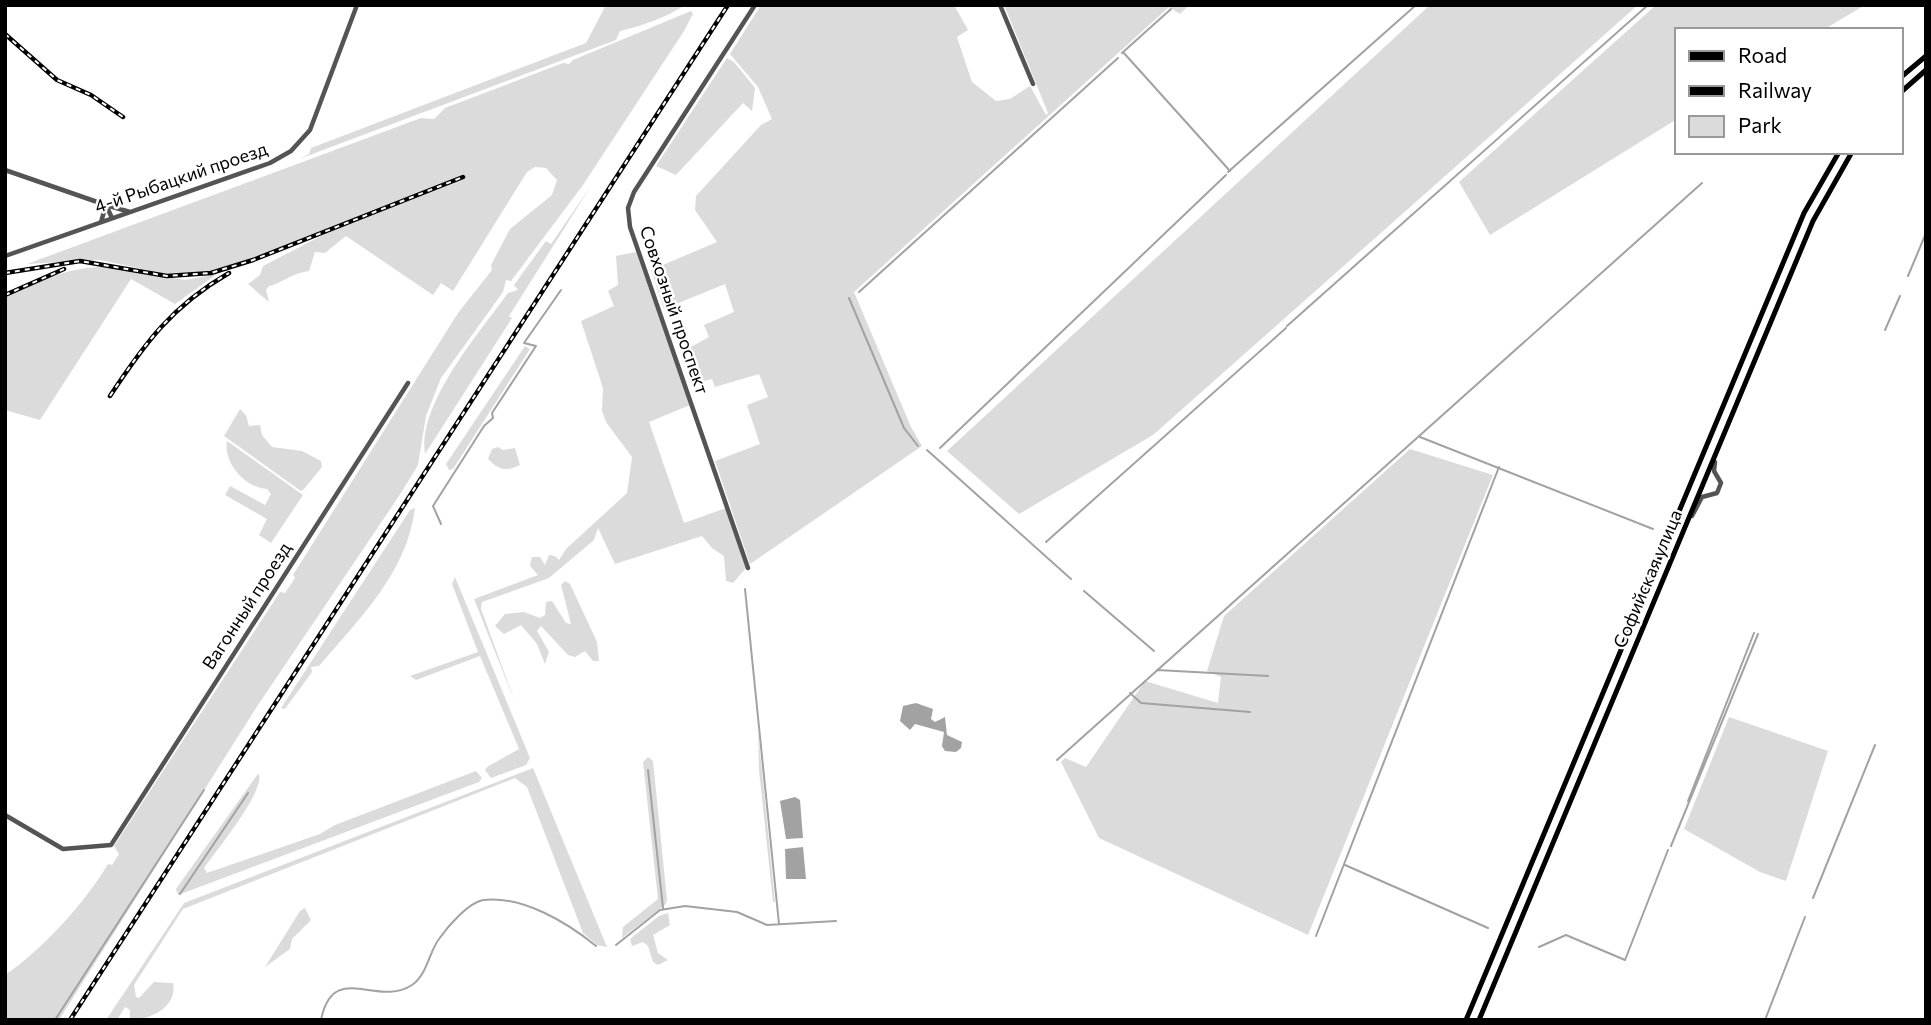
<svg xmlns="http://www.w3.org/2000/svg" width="1931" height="1025" font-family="Commissioner,sans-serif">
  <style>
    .green { fill: #dbdbdb }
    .water { fill: #a2a2a2 }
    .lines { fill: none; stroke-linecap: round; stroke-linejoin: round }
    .stream { stroke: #a2a2a2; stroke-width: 2 }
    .minor { stroke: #545454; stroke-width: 4.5 }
    .major { stroke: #000; stroke-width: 5 }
    .rail-casing { stroke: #000; stroke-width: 4.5 }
    .rail { stroke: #fff; stroke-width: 2; stroke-dasharray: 5; stroke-linecap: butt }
    .labels { text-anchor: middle; stroke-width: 5; stroke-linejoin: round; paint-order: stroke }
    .street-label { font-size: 18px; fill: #000; stroke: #fff }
  </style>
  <rect width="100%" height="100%" fill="#fff"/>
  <path class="green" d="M606,5H685C663,19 644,25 620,31L616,40L299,159L309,154L311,148L586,43Z
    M761,5H954L968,30L957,37L972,82L996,101L1010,99L1030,86L1046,115L1048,113L1004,5H1189L1180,14L1169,7L854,292L911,427L922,446L750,564L715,461L760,444L747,405L768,397L759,374L715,387L712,379L699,382L689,348L709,337L704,325L734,312L725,284L664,309L651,270L717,242L695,210L696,196L761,125L772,119L758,87L730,54Z
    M1430,5H1638L1153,435L1019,514L947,451Z
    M1656,5H1865L1823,30H1677V119L1490,235L1459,182Z
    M691,11L693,14L684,31L583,185L511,281L506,280L503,292L441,378L426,416L418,465L401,493L256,708L59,1020H5V975C42,950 85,903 108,864L112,865L119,854L114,846L280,592L285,593L295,578L293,575L458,313L492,270L491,265L510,229L552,195L557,180L546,168L535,167L527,172L453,291L441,283L433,295L346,236L325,253L315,252L309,271C291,273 279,285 269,286L266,290L269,302L248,284L260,275L263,266L323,235L464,175L251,259L209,271L166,274L100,260L27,264L421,118L434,119L445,108L563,63L569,64L573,60Z
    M727,58L734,62L755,88L752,111L743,103L676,175L656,166Z
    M591,186L509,316L512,318L425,454C417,404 480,332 508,293L518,290L514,285L546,241L551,244Z
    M636,252L690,405L649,422L684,523L726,508L746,568L733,583L726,581L724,556L712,548L702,536L615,564L598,528L594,540L549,578L482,602L481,609L515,702L474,599L538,575L530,566L532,557H540L545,565L549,555L555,556L559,560L566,549L627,493L632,457L606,422L602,411L603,388L581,321L614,306L608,291L618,285L616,256Z
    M106,267L185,280L217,274L175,304L131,279L40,420L5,410V297C37,282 69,266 106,267Z
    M525,346L530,349L453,469L449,470L446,464Z
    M240,409L246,415L249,426L260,425L262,435L272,447L302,451L321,461L322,467L304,489L301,491L224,436Z
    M227,441L303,495L271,543L259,535L267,519L225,495L230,486L265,505L271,494L267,489C246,488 223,463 227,441Z
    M498,447L503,450L515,448L520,465C506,472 499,470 488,459L492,449Z
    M1410,449L1493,475L1308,935L1099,838L1061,762L1065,758L1086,767L1145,681L1218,703L1221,677L1207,671L1224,616Z
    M415,508C407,573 359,619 319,666L311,667L312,672L285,709L281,708L410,510Z
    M455,577L530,758L526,765L491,778L485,770L487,767L519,749L480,656L416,680L410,676L478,652L452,584Z
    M565,581L570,584L597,642L599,661H593L585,651L575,657L568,655L541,626L537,631L549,652L545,664L537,644L521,625L504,634L495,626L505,614L524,612L540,618L545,615L546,602L552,601L566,623L571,624L561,585Z
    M1729,717L1828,751L1786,881L1760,872L1684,829Z
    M758,731L775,902H773L759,770Z
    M648,757L653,761L667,900L666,904L622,938L623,927L658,899L643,762Z
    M533,768L607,947L597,945L583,933L527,787L515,778L183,909L134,985L136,997L139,998L154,982L173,983C178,1007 150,1020 130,1020V1010L125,1007L117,1020H106L184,903Z
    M476,771L482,778L479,782L178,895L176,889L257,775L259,774C265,791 216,851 204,868L207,873L320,834L335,825Z
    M305,908L311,920L292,939L290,949L265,967L300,911Z
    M668,913L670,925L653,935L658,953L668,960L658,965L653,962L648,946L643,942L632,946L630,939L659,916Z"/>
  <path class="water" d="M916,703L933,709L931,719L935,722L945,717L947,735L962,742L961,748L956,752L945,751L942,746L944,732L915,724L910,730L900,721L903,706Z
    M795,797L800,800L803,838L786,839L780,801Z
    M803,847L806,879H786L785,849Z"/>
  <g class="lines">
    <path class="stream" d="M1123,52L1230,171
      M1122,53L1171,9
      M1228,172L1416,5
      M1908,276L1926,233
      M859,292L1118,58
      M849,298L904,428L918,446
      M1287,326L1648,5
      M1885,330L1900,296
      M1420,437L1653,529
      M940,448L1226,175
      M927,450L1071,579
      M441,524L433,506L484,426L493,418L492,413L536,346L524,343L561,290
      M1046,542L1286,328
      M745,589L779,924
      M1084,591L1154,651
      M1157,670L1268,676
      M1130,693L1141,703L1250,712
      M1057,760L1702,183
      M648,770L663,908
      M1688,801L1754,633
      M1671,846L1758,634
      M1345,865L1488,928
      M180,894L248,793
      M1813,898L1875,745
      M1316,936L1499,467
      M616,945L660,910L685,906L737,912L767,925L836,921
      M1539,947L1566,935L1625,960L1668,850
      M55,1020L204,790
      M321,1020C333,960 377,1008 412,985C427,975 429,952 439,939C448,926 468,903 483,900C522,895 568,923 596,946
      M1765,1020L1805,917"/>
    <path class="minor" d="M1000,5L1033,84
      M5,170L106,205L112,218
      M101,222L106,205L130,212
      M5,256L270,163L291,151L310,130L357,5
      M1692,516L1702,497L1717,493L1721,483L1714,471L1715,462
      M748,568L630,227L628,208L634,192L755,5
      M5,815L63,849L111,845L408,383"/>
    <path class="major" d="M1901,77L1926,56
      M1901,92L1926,70
      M1466,1020L1804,213L1839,152
      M1479,1020L1813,221L1852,152"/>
    <g class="rail-casing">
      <path id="rail" d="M5,34L57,80L91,95L123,117
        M5,273L80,261L167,276L211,273L253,260L463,177
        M5,295L64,269
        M110,396C145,343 172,306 229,273
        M70,1020L728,5"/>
    </g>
    <use href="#rail" class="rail"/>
  </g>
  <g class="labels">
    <g class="street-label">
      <text transform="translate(181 178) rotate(-19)" y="6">4-й Рыбацкий проезд</text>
      <text transform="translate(674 310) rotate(71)" y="6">Совхозный проспект</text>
      <text transform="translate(1648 579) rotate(-67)" y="6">Софийская улица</text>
      <text transform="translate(247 606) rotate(-57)" y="6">Вагонный проезд</text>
    </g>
  </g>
  <rect width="1931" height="1025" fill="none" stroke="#000000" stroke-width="14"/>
  <rect x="1675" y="28" width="228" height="126" fill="#ffffff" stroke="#999999" stroke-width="2"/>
  <rect x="1689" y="51" width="35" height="10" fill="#000000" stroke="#999999" stroke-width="2"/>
  <text x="1738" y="63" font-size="21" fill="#000000">Road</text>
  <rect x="1689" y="86" width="35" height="10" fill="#000000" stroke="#999999" stroke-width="2"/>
  <text x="1738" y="98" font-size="21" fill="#000000">Railway</text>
  <rect x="1689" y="116" width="35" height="21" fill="#dbdbdb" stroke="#999999" stroke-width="2"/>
  <text x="1738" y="133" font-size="21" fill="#000000">Park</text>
</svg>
